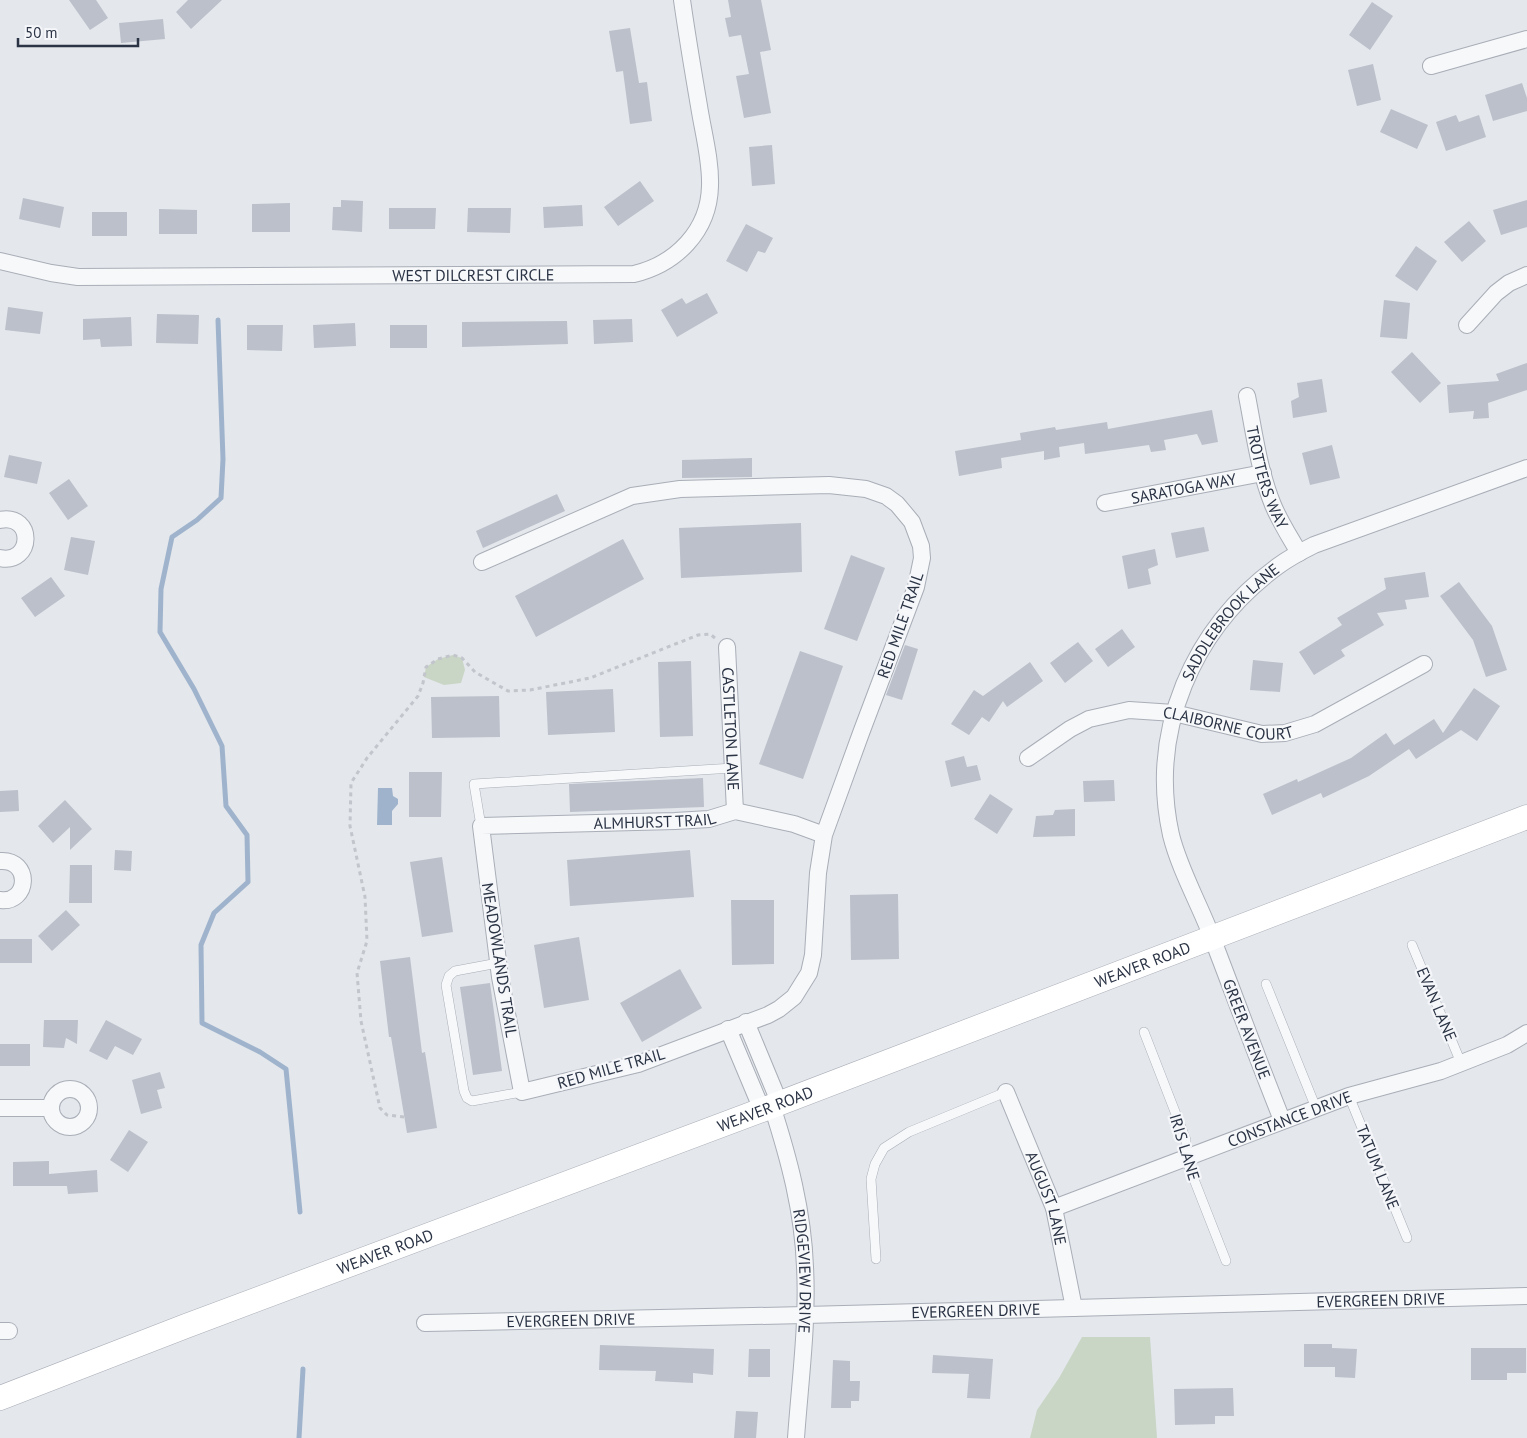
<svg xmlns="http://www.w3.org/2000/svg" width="1527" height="1438" font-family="'PT Sans',sans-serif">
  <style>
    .green { fill: #c9d6c5 }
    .water { fill: #9fb4cc }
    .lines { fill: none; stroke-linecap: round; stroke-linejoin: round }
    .stream { stroke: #9fb4cc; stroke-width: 5 }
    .building { fill: #bbc0ca }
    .service-casing { stroke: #a9aeb7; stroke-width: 10 }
    .minor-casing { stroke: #a9aeb7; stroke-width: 18 }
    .secondary-casing { stroke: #a9aeb7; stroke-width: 25 }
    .path { stroke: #c2c5cb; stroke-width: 3; stroke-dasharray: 4 4; stroke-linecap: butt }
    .service { stroke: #f7f8fa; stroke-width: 9 }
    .minor { stroke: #f7f8fa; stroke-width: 16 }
    .secondary { stroke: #fff; stroke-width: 24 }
    .labels { text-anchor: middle; stroke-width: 4.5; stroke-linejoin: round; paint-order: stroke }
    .street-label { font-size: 16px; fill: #2b3445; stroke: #f4f6f9 }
  </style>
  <rect width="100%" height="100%" fill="#e4e7ec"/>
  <path class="green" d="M453,655L462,658L465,670L461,683L444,685L424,677L426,667L438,659Z
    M1082,1337H1150L1157,1438H1030L1037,1410L1059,1378Z"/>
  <path class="water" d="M378,788H392L393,796L398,799V804L392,811V825H377Z"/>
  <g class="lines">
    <path class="stream" d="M218,320L223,459L221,498L197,520L172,537L161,589L160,632L194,689L222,746L226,806L247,835L248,882L214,913L201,945L202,1023L260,1052L286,1069L300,1212
      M299,1438L303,1369"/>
  </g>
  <path class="building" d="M69,0H96L108,18L90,30Z
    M188,0H222L191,29L176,12Z
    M728,0H761L771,50L760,52L771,113L744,118L736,76L749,74L741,35L729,37L725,18L731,17Z
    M1372,2L1393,16L1370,50L1349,35Z
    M163,19L165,39L121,43L119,23Z
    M630,28L639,83L647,82L652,121L630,124L623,71L616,72L609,31Z
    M1373,64L1381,100L1357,106L1348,70Z
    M1522,83L1527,98V111L1493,121L1485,95Z
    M1391,109L1428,125L1417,149L1380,132Z
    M1456,115L1459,122L1479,115L1486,137L1446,151L1436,122Z
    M772,145L775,184L752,186L749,147Z
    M640,181L654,201L618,226L604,207Z
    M23,198L64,207L60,228L19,219Z
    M341,200L363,201L362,232L332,230L333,207H341Z
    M1527,200V227L1501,235L1493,210Z
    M290,203V232H252V204Z
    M582,205L583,226L544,228L543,207Z
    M389,208H436L435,229H389Z
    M468,208H511L510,233L467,232Z
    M159,209L197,210V234H159Z
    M92,212H127V236H92Z
    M1469,221L1486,241L1462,262L1444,242Z
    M746,224L773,238L765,253L758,251L747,272L726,261Z
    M1416,246L1437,261L1417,291L1395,276Z
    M707,293L718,313L677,337L661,310L682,298L686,304Z
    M1384,300L1410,303L1407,339L1380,337Z
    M8,307L43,312L40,334L5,330Z
    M157,314L199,315L198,344L156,343Z
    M131,317L132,346L101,347L100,339L83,340V319Z
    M632,319L633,342L594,344L593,320Z
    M567,321L568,344L462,347V322Z
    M355,323L356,346L314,348L313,325Z
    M247,325H283L282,351L247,350Z
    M390,325H427V348H390Z
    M1412,352L1441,383L1420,403L1391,372Z
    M1527,363V390L1488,403L1489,418L1473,419L1474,411L1449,413L1447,385L1499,381L1496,374Z
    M1322,379L1327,412L1293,418L1291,401L1299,397L1297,383Z
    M1212,410L1218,442L1202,445L1197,434L1164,440L1166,450L1151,452L1149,445L1085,454L1084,443L1059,447L1060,457L1044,460V451L1001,458L1002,468L959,476L955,451L1021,440L1020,433L1055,427L1056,430L1107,422L1108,429Z
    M1332,445L1340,478L1310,485L1302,453Z
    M9,455L42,462L37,484L4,477Z
    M752,458V477L682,478V460Z
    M69,479L88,506L68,520L49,493Z
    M557,494L565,511L483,548L476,531Z
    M801,523L802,572L681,578L679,528Z
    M1204,527L1209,551L1176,558L1171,533Z
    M71,537L95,541L88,575L64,570Z
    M623,539L644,579L536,637L515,596Z
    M1155,549L1158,565L1148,569L1151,584L1128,589L1122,556Z
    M851,555L885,568L857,641L824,629Z
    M1425,572L1429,597L1405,600L1407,609L1377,613L1384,625L1341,650L1345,656L1314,675L1299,652L1342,625L1337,618L1386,589L1384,578Z
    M51,577L65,596L35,617L21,598Z
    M1459,582L1492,626L1507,670L1486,677L1473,640L1440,596Z
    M1122,629L1135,647L1108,667L1095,649Z
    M1078,642L1093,661L1065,683L1050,663Z
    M905,645L918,649L902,700L886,695Z
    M800,651L843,666L803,779L759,764Z
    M1253,660L1283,663L1280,692L1250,690Z
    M691,661L693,736L660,737L658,662Z
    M1030,662L1043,681L1007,707L1003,701L989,722L982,717L969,735L951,724L974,690L983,696Z
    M1474,688L1500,706L1477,741L1461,730L1416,759L1409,749L1369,776L1323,798L1321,793L1272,815L1263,794L1297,779L1298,782L1351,758L1386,733L1394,745L1434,719L1443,733Z
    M613,689L615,732L548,735L546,692Z
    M499,696L500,737L432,738L431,697Z
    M964,756L967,767L977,765L981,780L951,787L945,761Z
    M409,772H442L441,817H409Z
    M703,778L704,807L570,812L569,784Z
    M1114,780L1115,801L1084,802L1083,781Z
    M18,790L19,811L0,812V791Z
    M990,794L1013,809L997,834L974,819Z
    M65,800L92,829L70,850V827L53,843L38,826Z
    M1075,809V836L1033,837L1036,816L1053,815L1055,810Z
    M115,850L132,851L131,871L114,870Z
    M690,850L694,897L570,906L567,860Z
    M442,857L453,932L422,937L410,862Z
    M70,865H92V903H69Z
    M898,894L899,959L851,960L850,895Z
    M731,900H774V964L732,965Z
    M66,910L80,925L52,951L38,936Z
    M579,937L589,1000L544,1008L534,945Z
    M0,939H32V963H0Z
    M410,957L422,1053L425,1052L437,1128L407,1133L391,1037H389L380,961Z
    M680,969L702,1008L642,1042L620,1003Z
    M490,983L502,1071L473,1075L460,987Z
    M44,1020H78L77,1044L66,1038L64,1048L43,1047Z
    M106,1020L142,1039L133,1055L115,1046L107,1060L89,1051Z
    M0,1044H30V1066H0Z
    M160,1072L165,1088L157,1090L162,1108L141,1114L132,1080Z
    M129,1130L148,1142L128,1172L110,1160Z
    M49,1161V1174L97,1170L98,1192L68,1194L67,1186H13V1162Z
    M1304,1344H1332V1348L1357,1349L1355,1378L1335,1377V1367H1304Z
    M600,1345L714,1349L713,1375L693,1373V1383L655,1381L656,1371L599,1370Z
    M1471,1348H1526V1373H1507V1380H1471Z
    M749,1349H770V1377H748Z
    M933,1355L993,1359L990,1399L967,1398L969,1374L932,1373Z
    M833,1360L850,1361V1381H860L859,1401H851V1408H831Z
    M1233,1388L1234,1416H1215V1424L1175,1425L1174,1389Z
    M736,1411L758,1412L756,1438H734Z"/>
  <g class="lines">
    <g class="service-casing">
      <path id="service" d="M481,826L474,784L733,768
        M1412,945L1461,1063
        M498,963L455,971L449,976L446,985L464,1091L467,1098L472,1101L522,1092
        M1266,984L1316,1108
        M1144,1032L1186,1140V1159L1226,1261
        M1349,1096L1407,1238
        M876,1259L871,1179L875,1164L884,1148L909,1132L1006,1092"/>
    </g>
    <g class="minor-casing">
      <g id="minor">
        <path d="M1431,66L1527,39"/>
        <path id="s1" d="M0,261L51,273L78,277L634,274C676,264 709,231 710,186C711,160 703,132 699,106C693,71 687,35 682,0"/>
        <path d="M1467,325L1496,293L1509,283L1527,275"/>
        <path id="s2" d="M1247,396C1254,432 1259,471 1273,505C1280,522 1290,537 1299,553"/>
        <path id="s3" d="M1105,503L1263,473"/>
        <path d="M0,520C35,513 33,565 0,558"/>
        <path id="s4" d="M482,562L632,496L680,489L829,485L866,489L886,496L897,504L912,522L921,546L922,558L916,587L861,733L824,835L818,873L813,955L809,973L794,997L779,1009L768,1015L638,1064L522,1092L500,977L481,826L675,821L709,819L735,811L794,824L824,835"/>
        <path id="s5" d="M727,647L735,811"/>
        <path id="s6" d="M1028,758L1070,729L1089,719L1129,710L1174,713L1262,734L1285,733L1315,724L1424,664"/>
        <path d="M0,861C32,859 29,904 0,900"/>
        <path d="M746,1022L780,1104"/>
        <path d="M728,1029L762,1110"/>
        <circle cx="70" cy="1108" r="19"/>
        <path id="s7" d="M1006,1092L1054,1208L1074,1308"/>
        <path id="s8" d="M772,1106C789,1159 803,1211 805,1267C808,1323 800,1381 796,1438"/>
        <path d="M0,1108H51"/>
        <path id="s9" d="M1282,1120C1258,1060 1236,1000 1213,940C1200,905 1180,871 1171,835C1148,731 1193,628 1278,566C1289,558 1302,551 1314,545L1527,468"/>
        <path id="s10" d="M1054,1208L1349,1096L1441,1071L1507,1045L1527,1033"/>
        <path id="s11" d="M425,1323L805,1315L1527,1296"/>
        <path d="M0,1331H9"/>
      </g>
    </g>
    <g class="secondary-casing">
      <g id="secondary">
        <path id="s12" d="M0,1398L186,1326L762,1110L1527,817"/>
      </g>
    </g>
    <path class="path" d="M404,1117L387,1115L380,1108L361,1021L357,973L367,941L365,897L350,826L351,783L367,758L418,696L423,683L426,667L438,659L453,655L462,658L475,672L508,691L530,690L590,678L698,635L710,634L715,638"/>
    <use href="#service" class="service"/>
    <use href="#minor" class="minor"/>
    <use href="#secondary" class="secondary"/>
  </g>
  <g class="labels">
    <g class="street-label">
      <text dy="6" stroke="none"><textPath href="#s1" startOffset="475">WEST DILCREST CIRCLE</textPath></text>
      <text dy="6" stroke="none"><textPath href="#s2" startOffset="84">TROTTERS WAY</textPath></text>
      <text dy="6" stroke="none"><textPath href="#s3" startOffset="80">SARATOGA WAY</textPath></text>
      <text transform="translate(900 625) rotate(-71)" y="6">RED MILE TRAIL</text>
      <text dy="6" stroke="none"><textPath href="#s9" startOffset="538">SADDLEBROOK LANE</textPath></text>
      <text dy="6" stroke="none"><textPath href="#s6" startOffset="214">CLAIBORNE COURT</textPath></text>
      <text dy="6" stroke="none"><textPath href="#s5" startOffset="82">CASTLETON LANE</textPath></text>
      <text dy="6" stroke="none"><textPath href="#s4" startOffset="1689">ALMHURST TRAIL</textPath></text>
      <text transform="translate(500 960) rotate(81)" y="6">MEADOWLANDS TRAIL</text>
      <text dy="6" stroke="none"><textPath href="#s12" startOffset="1222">WEAVER ROAD</textPath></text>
      <text transform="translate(1437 1004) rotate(67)" y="6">EVAN LANE</text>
      <text transform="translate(1247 1029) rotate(69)" y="6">GREER AVENUE</text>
      <text transform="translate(611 1068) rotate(-16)" y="6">RED MILE TRAIL</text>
      <text dy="6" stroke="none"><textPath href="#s12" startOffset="818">WEAVER ROAD</textPath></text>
      <text dy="6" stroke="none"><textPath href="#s10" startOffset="252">CONSTANCE DRIVE</textPath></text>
      <text transform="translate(1185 1147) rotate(73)" y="6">IRIS LANE</text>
      <text transform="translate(1378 1167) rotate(68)" y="6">TATUM LANE</text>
      <text dy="6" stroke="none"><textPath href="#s7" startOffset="114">AUGUST LANE</textPath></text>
      <text dy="6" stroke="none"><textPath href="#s12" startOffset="412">WEAVER ROAD</textPath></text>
      <text dy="6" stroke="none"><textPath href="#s8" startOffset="169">RIDGEVIEW DRIVE</textPath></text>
      <text dy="6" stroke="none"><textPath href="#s11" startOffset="956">EVERGREEN DRIVE</textPath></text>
      <text dy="6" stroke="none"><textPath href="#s11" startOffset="551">EVERGREEN DRIVE</textPath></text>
      <text dy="6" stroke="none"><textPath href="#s11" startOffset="146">EVERGREEN DRIVE</textPath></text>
    </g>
  </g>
  <path d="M18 38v8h120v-8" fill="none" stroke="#2b3445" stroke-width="2.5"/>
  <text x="25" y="38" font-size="15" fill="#2b3445" stroke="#f4f6f9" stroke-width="4" paint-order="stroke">50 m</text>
</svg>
